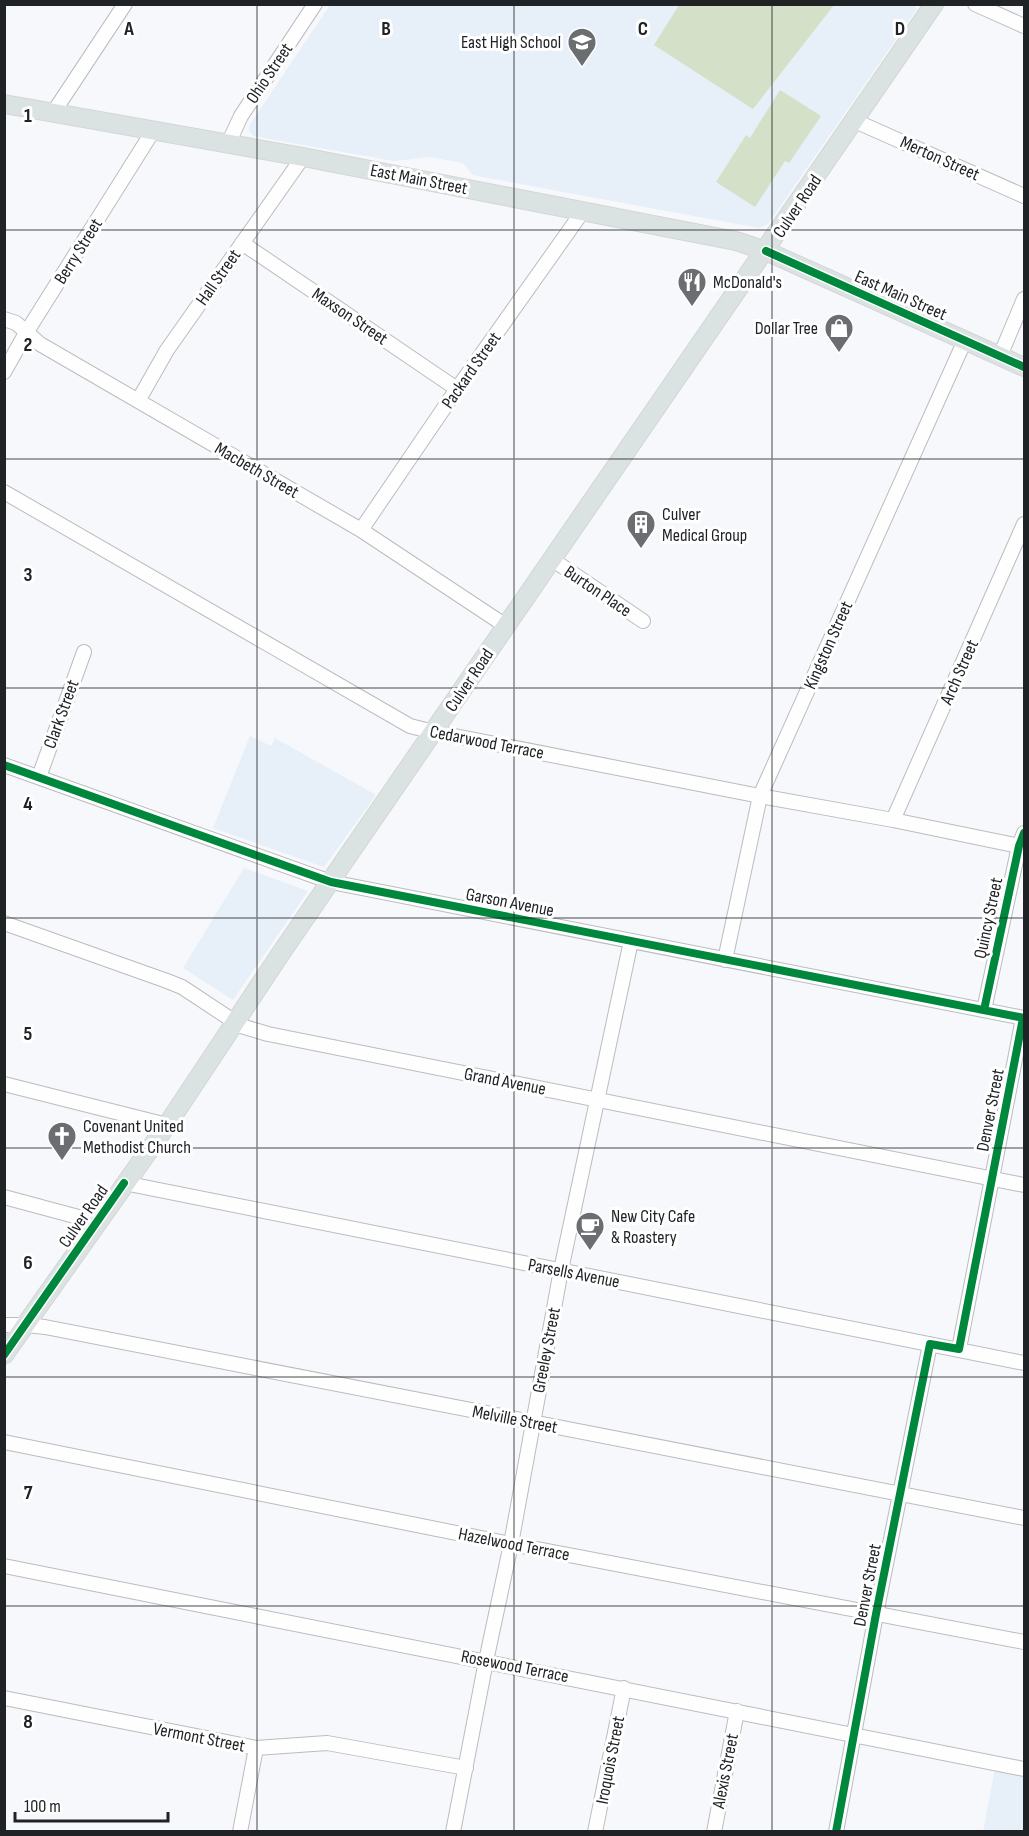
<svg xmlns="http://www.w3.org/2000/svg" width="1029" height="1836" font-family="'Sofia Sans Condensed',sans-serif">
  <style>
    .built { fill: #e7eff8 }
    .green { fill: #d5e0c8 }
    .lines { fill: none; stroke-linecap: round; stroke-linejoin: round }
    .minor-casing { stroke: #babcbe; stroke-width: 16 }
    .major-casing { stroke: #d4d5d6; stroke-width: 20 }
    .minor { stroke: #fefefe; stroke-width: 14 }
    .major { stroke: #dae3e2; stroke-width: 18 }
    .cycleway-casing { stroke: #fff; stroke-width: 11 }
    .cycleway { stroke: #00873e; stroke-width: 8 }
    .grid { fill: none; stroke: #202326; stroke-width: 1.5; stroke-opacity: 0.55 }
    .labels { text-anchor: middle; stroke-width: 6; stroke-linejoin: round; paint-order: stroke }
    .poi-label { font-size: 18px; fill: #202326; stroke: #fff; text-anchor: start }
    .street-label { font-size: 18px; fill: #202326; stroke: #fff }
    .grid-label { font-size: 20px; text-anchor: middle; font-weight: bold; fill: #202326; stroke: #fff; stroke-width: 6; stroke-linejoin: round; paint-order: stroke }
  </style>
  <rect width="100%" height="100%" fill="#f6f8fb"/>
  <path class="built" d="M330,5H917L915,7L917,9L768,224L759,228L477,176L472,174L463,163L429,157L394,161L253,136L249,131V126Z
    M250,736L271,746L275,738L376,795L324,867L213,828Z
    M244,868L308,891L233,1000L183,968Z
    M995,1769L1024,1775V1831L983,1832Z"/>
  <path class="green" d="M679,5V4L834,5L753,109L654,45Z
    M780,90L821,116L789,163L785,161L755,207L716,182L746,135L750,138Z"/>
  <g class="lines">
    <g class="minor-casing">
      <path id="minor" d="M975,4L1024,26
        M53,113L125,4
        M855,121L1024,196
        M228,144L241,116L315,4
        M242,243L457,389
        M4,319L16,323L40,344L361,530L506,626
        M1000,356L1024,299
        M4,372L26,333L153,131
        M138,401L167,350L303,157
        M4,492L410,726L434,732L760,796L893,820L1024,847
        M361,530L457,389L583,211
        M553,560L643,621
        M4,765L331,882L1024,1018
        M39,777L84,652
        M893,820L1024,524
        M4,923L167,981L182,987L241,1026L268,1034L1024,1185
        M725,960L760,796L965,340
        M984,1010L1019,846L1024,833
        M4,1084L167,1125
        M124,1183L1024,1363
        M4,1197L97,1222
        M4,1325H26L45,1327L1024,1518
        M959,1349L1023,1018
        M4,1442L511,1544L1024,1642
        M4,1566L1024,1769
        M4,1698L256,1748L327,1743L466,1768
        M240,1832L256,1748
        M453,1832L486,1661L511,1544L561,1270L631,941
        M595,1832L624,1688
        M714,1832L737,1711
        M836,1832L876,1614L930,1344"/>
    </g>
    <g class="major-casing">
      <path id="major" d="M4,104L303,157L736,241L766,251L1024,367
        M4,1355L167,1125L281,953L934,4"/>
    </g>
    <use href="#minor" class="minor"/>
    <use href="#major" class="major"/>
    <g class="cycleway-casing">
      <path id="cycleway" d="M766,251L1024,367
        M4,765L331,882L1024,1018
        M984,1010L1019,846L1024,833
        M4,1355L124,1183
        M836,1832L876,1614L930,1344L959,1349L1023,1018"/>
    </g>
    <use href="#cycleway" class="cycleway"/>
  </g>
  <path class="grid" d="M257,4V1832M514,4V1832M772,4V1832M4,230H1024M4,459H1024M4,688H1024M4,918H1024M4,1148H1024M4,1377H1024M4,1606H1024"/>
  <defs>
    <g id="school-pin" transform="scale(1.5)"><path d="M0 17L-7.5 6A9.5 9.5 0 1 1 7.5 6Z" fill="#6b6e71" stroke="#fff"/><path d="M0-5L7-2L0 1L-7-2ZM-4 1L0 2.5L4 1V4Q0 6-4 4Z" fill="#fff"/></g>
    <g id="restaurant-pin" transform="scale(1.5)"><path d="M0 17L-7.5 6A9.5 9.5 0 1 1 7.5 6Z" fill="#6b6e71" stroke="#fff"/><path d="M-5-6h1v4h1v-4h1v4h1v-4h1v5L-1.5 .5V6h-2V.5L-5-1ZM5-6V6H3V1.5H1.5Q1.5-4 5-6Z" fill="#fff"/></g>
    <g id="shop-pin" transform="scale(1.5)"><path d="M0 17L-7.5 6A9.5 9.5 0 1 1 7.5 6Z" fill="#6b6e71" stroke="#fff"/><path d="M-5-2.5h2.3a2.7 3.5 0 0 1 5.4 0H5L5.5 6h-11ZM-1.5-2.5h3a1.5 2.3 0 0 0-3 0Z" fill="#fff"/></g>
    <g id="building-pin" transform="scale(1.5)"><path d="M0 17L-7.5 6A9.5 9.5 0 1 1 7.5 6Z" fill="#6b6e71" stroke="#fff"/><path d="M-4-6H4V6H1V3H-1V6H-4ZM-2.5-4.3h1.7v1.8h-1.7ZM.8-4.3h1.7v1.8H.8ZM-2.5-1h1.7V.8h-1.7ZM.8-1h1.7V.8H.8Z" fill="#fff"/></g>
    <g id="church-pin" transform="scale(1.5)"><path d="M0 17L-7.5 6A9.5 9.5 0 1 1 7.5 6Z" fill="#6b6e71" stroke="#fff"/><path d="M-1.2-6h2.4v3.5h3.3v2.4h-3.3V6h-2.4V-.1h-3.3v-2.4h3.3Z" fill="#fff"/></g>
    <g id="cafe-pin" transform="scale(1.5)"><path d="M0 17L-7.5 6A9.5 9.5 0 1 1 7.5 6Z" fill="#6b6e71" stroke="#fff"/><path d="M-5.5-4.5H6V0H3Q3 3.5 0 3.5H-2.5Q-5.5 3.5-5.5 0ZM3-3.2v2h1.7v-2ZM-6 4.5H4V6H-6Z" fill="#fff"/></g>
  </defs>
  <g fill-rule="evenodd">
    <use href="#school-pin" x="582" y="42"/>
    <use href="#restaurant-pin" x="692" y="282"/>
    <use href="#shop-pin" x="839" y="328"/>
    <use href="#building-pin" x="641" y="524"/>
    <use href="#church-pin" x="62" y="1136"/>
    <use href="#cafe-pin" x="590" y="1226"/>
  </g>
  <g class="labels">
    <g class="poi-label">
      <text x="561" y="48" text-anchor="end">East High School</text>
      <text x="713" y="288">McDonald's</text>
      <text x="818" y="334" text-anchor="end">Dollar Tree</text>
      <text x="662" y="520">Culver<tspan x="662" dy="21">Medical Group</tspan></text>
      <text x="83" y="1132">Covenant United<tspan x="83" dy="21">Methodist Church</tspan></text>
      <text x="611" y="1222">New City Cafe<tspan x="611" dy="21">&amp; Roastery</tspan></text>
    </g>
    <g class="street-label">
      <text transform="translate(269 73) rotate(-56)" y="6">Ohio Street</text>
      <text transform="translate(940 158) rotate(24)" y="6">Merton Street</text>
      <text transform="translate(419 179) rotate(11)" y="6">East Main Street</text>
      <text transform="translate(797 206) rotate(-56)" y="6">Culver Road</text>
      <text transform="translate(78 251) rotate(-58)" y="6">Berry Street</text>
      <text transform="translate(218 277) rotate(-55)" y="6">Hall Street</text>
      <text transform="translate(901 295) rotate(24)" y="6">East Main Street</text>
      <text transform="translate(350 316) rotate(34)" y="6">Maxson Street</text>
      <text transform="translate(471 370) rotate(-55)" y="6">Packard Street</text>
      <text transform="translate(257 470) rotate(30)" y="6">Macbeth Street</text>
      <text transform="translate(598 591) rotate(34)" y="6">Burton Place</text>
      <text transform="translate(828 645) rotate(-66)" y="6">Kingston Street</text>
      <text transform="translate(959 672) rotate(-66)" y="6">Arch Street</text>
      <text transform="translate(469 680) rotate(-56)" y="6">Culver Road</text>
      <text transform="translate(61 714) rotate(-70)" y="6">Clark Street</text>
      <text transform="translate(487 742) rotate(11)" y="6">Cedarwood Terrace</text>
      <text transform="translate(510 902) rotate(11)" y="6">Garson Avenue</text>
      <text transform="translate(988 918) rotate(-78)" y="6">Quincy Street</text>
      <text transform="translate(505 1081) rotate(11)" y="6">Grand Avenue</text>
      <text transform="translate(990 1110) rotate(-79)" y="6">Denver Street</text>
      <text transform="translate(83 1216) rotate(-55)" y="6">Culver Road</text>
      <text transform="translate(574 1273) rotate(11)" y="6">Parsells Avenue</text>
      <text transform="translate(546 1350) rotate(-79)" y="6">Greeley Street</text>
      <text transform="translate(515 1419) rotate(11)" y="6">Melville Street</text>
      <text transform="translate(514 1544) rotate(11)" y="6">Hazelwood Terrace</text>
      <text transform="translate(867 1585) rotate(-79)" y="6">Denver Street</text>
      <text transform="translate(515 1666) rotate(11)" y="6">Rosewood Terrace</text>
      <text transform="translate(199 1737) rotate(11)" y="6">Vermont Street</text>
      <text transform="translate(610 1760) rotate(-79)" y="6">Iroquois Street</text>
      <text transform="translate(725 1771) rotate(-79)" y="6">Alexis Street</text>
    </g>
  </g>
  <g class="grid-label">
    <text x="129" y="35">A</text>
    <text x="386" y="35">B</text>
    <text x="643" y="35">C</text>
    <text x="900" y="35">D</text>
    <text x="28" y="122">1</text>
    <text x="28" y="351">2</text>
    <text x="28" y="581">3</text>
    <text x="28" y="810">4</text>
    <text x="28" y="1040">5</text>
    <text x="28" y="1269">6</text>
    <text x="28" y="1499">7</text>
    <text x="28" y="1728">8</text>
  </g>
  <rect width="1029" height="1836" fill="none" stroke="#202326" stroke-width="12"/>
  <path d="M15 1812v9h153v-9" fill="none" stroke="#202326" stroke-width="3"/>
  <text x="24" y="1812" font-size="18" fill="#202326" stroke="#ffffff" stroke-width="4.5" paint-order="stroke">100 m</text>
</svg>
